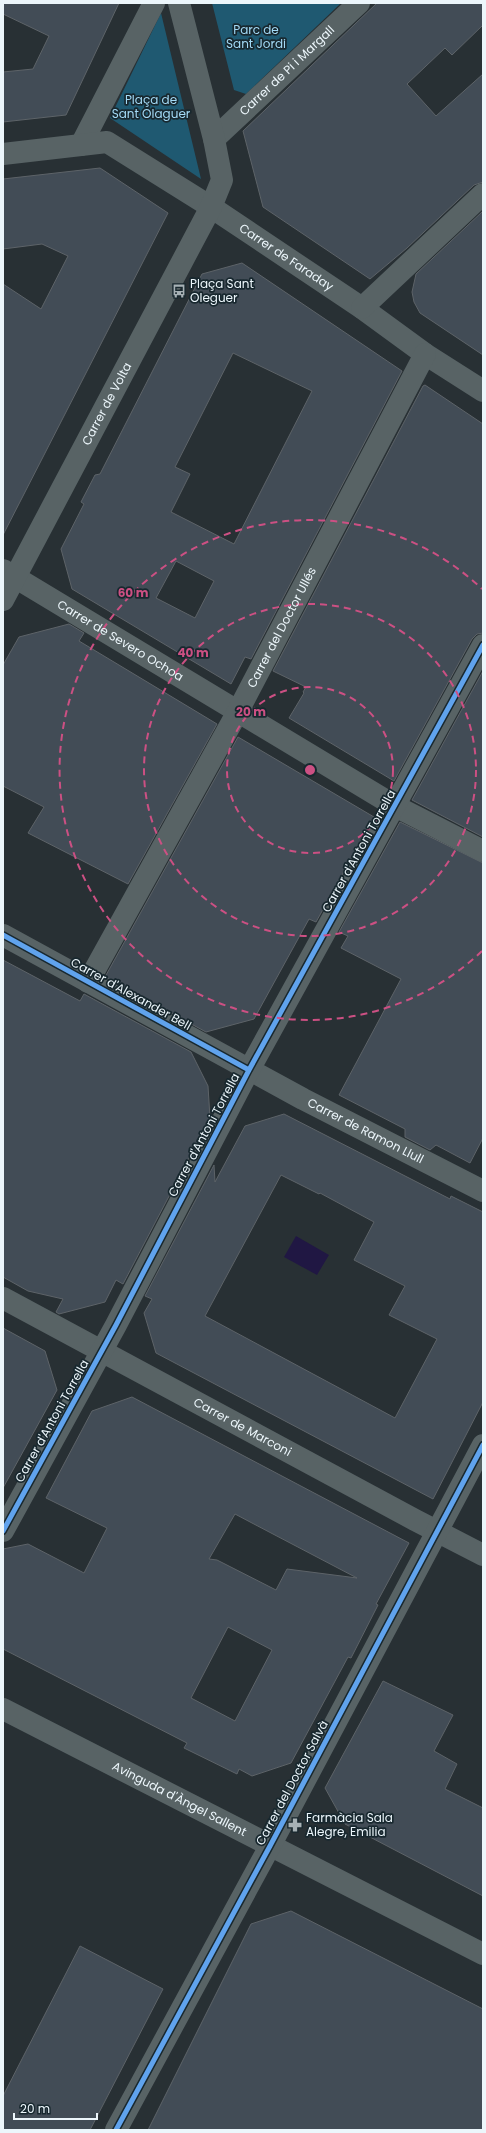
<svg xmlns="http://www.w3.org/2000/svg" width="486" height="2133" font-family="Poppins,sans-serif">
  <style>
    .green { fill: #1f5971 }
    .water { fill: #201743 }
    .building { fill: #424c56; stroke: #5d6368; fill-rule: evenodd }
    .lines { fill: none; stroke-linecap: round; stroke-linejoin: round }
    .minor { stroke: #586365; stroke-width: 22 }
    .cycleway-casing { stroke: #18282f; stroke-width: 8 }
    .cycleway { stroke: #60a3ed; stroke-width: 5 }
    .ring { fill: none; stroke: #cc5083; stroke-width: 2; stroke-dasharray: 7 5 }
    .labels { text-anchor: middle; stroke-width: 3.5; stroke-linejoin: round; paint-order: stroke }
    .park-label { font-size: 12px; fill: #a3daf6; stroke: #18282f }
    .street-label { font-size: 12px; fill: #ecf6fb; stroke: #18282f }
    .poi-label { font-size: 12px; fill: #ecf6fb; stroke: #18282f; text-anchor: start }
    .centre { fill: #cc5083; stroke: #18282f; stroke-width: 2 }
    .ring-label { font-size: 12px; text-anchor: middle; font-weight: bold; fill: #cc5083; stroke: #18282f; stroke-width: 3.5; stroke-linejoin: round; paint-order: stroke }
  </style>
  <rect width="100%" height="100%" fill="#283034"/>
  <path class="green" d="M212,3H341L246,94L234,90Z
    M161,13L201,179L110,118Z"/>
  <path class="water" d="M296,1236L329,1255L317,1275L284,1257Z"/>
  <path class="building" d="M3,3H119L66,115L3,122V72L33,69L49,36L3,14Z
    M377,3H483V25L452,55L445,48L407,84L436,116L483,74V182L474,185L407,248L370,279L263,207L243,131Z
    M100,168L168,213L3,535V284L41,309L68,256L42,244L3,249V179Z
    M483,211V355L420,313L414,302L412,292L416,274Z
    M242,263L402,371L251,659L245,657L231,684L72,589L61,549L84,504L81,502L95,475L100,474L202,274ZM233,353L312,391L234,544L171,512L190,474L175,467ZM176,561L214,581L195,618L156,598Z
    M425,385L483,424V633L477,634L472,639L394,781L289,718L304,693L303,692L306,687L273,671L423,386Z
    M69,624L84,633L79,641L217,724L128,884L28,833L44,807L3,786V665L19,637Z
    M483,671V837L412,800Z
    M238,737L374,817L316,922L309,919L254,1019L206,1032L105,977Z
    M400,822L483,863V1138L470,1163L436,1145L430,1150L405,1137V1129L339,1095L401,979L341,948L348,936L339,932Z
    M3,960L80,1001L84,994L191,1052L208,1086L210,1118L123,1284L116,1280L105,1302L59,1314L56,1312L63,1299L28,1291L3,1277Z
    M284,1114L450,1199L451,1196L483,1212V1402L433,1499L156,1353L144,1313L152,1299L145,1296L214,1165L215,1182L245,1126ZM281,1175L319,1194L320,1193L374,1222L354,1260L405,1286L389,1315L437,1339L395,1418L205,1316Z
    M3,1328L45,1351L57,1390L3,1488Z
    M132,1397L409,1543L376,1604L378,1605L351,1658L348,1657L291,1763L252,1776L239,1769L237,1774L184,1748L187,1743L3,1649V1549L28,1544L84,1573L107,1528L46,1498L92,1411ZM235,1514L252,1523L357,1578L287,1569L276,1590L217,1560L209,1559ZM228,1627L272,1650L235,1721L191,1698Z
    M383,1681L453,1715L434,1751L457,1764L445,1789L483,1808V1896L345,1824L325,1788Z
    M291,1911L483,2009V2130H148L251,1924Z
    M80,1946L163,1989L90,2130H3V2096Z"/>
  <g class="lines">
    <g class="minor">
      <path id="s1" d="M214,139L359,3"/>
      <path d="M81,145L154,3"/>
      <path id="s2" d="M3,154L107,142L211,207L362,308L425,354L483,391"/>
      <path d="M362,308L483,194"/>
      <path id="s3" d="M3,570L395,806L483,851"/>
      <path id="s4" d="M3,600L211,207L222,180L214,139L179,3"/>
      <path id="s5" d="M3,935L303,1099L483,1191"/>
      <path id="s6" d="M88,982L237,713L425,354"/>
      <path id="s7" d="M3,1298L415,1520L483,1555"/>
      <path d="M3,1531L116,1325L249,1070L483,645"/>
      <path id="s8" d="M3,1709L483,1954"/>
      <path d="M116,2130L270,1846L483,1445"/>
    </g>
    <g class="cycleway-casing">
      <path id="cycleway" d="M3,935L249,1070
        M3,1531L116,1325L249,1070L483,645
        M116,2130L270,1846L483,1445"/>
    </g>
    <use href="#cycleway" class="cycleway"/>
  </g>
  <g class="ring">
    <circle cx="310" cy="770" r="83"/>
    <circle cx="310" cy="770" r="166"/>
    <path d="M482 951A250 250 0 1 1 482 589"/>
  </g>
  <defs>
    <g id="bus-bare" transform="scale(1.08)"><path d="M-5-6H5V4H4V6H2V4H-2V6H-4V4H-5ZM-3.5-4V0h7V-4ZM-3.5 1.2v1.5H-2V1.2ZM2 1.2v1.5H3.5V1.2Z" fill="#a7b1b5" stroke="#18282f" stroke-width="2.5" paint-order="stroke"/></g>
    <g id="pharmacy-bare" transform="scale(1.08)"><path d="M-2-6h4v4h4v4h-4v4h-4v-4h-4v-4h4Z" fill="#a7b1b5" stroke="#18282f" stroke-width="2.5" paint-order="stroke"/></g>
  </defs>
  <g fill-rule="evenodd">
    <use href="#bus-bare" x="179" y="291"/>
    <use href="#pharmacy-bare" x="295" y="1825"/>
  </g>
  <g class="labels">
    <g class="park-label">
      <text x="256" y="34">Parc de<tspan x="256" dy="14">Sant Jordi</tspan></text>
      <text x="151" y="104">Plaça de<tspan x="151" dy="14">Sant Olaguer</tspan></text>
    </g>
    <g class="street-label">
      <text dy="4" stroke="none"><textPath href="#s1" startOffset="100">Carrer de Pi i Margall</textPath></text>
      <text dy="4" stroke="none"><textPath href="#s2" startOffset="318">Carrer de Faraday</textPath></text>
      <text dy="4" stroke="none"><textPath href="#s4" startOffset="222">Carrer de Volta</textPath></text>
      <text dy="4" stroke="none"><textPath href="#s6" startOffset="404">Carrer del Doctor Ullés</textPath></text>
      <text dy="4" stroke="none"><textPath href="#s3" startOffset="137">Carrer de Severo Ochoa</textPath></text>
      <text transform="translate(359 851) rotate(-61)" y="4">Carrer d'Antoni Torrella</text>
      <text transform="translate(131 994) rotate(29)" y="4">Carrer d'Alexander Bell</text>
      <text dy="4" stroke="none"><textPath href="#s5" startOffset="412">Carrer de Ramon Llull</textPath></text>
      <text transform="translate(204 1135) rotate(-62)" y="4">Carrer d'Antoni Torrella</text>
      <text transform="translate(52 1421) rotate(-61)" y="4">Carrer d'Antoni Torrella</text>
      <text dy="4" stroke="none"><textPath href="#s7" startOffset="272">Carrer de Marconi</textPath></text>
      <text transform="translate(292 1783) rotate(-62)" y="4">Carrer del Doctor Salvà</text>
      <text dy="4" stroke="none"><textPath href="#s8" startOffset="198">Avinguda d'Àngel Sallent</textPath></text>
    </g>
    <g class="poi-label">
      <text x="190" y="288">Plaça Sant<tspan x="190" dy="14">Oleguer</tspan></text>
      <text x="306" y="1822">Farmàcia Sala<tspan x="306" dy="14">Alegre, Emilia</tspan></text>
    </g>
  </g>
  <circle cx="310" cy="770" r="6" class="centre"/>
  <g class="ring-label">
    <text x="133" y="597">60 m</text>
    <text x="193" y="657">40 m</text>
    <text x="251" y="716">20 m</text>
  </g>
  <rect width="486" height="2133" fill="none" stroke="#ecf6fb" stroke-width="8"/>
  <path d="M14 2113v6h83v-6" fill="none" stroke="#ecf6fb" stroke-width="2"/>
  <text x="20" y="2113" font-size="12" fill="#ecf6fb" stroke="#18282f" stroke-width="3" paint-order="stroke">20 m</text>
</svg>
